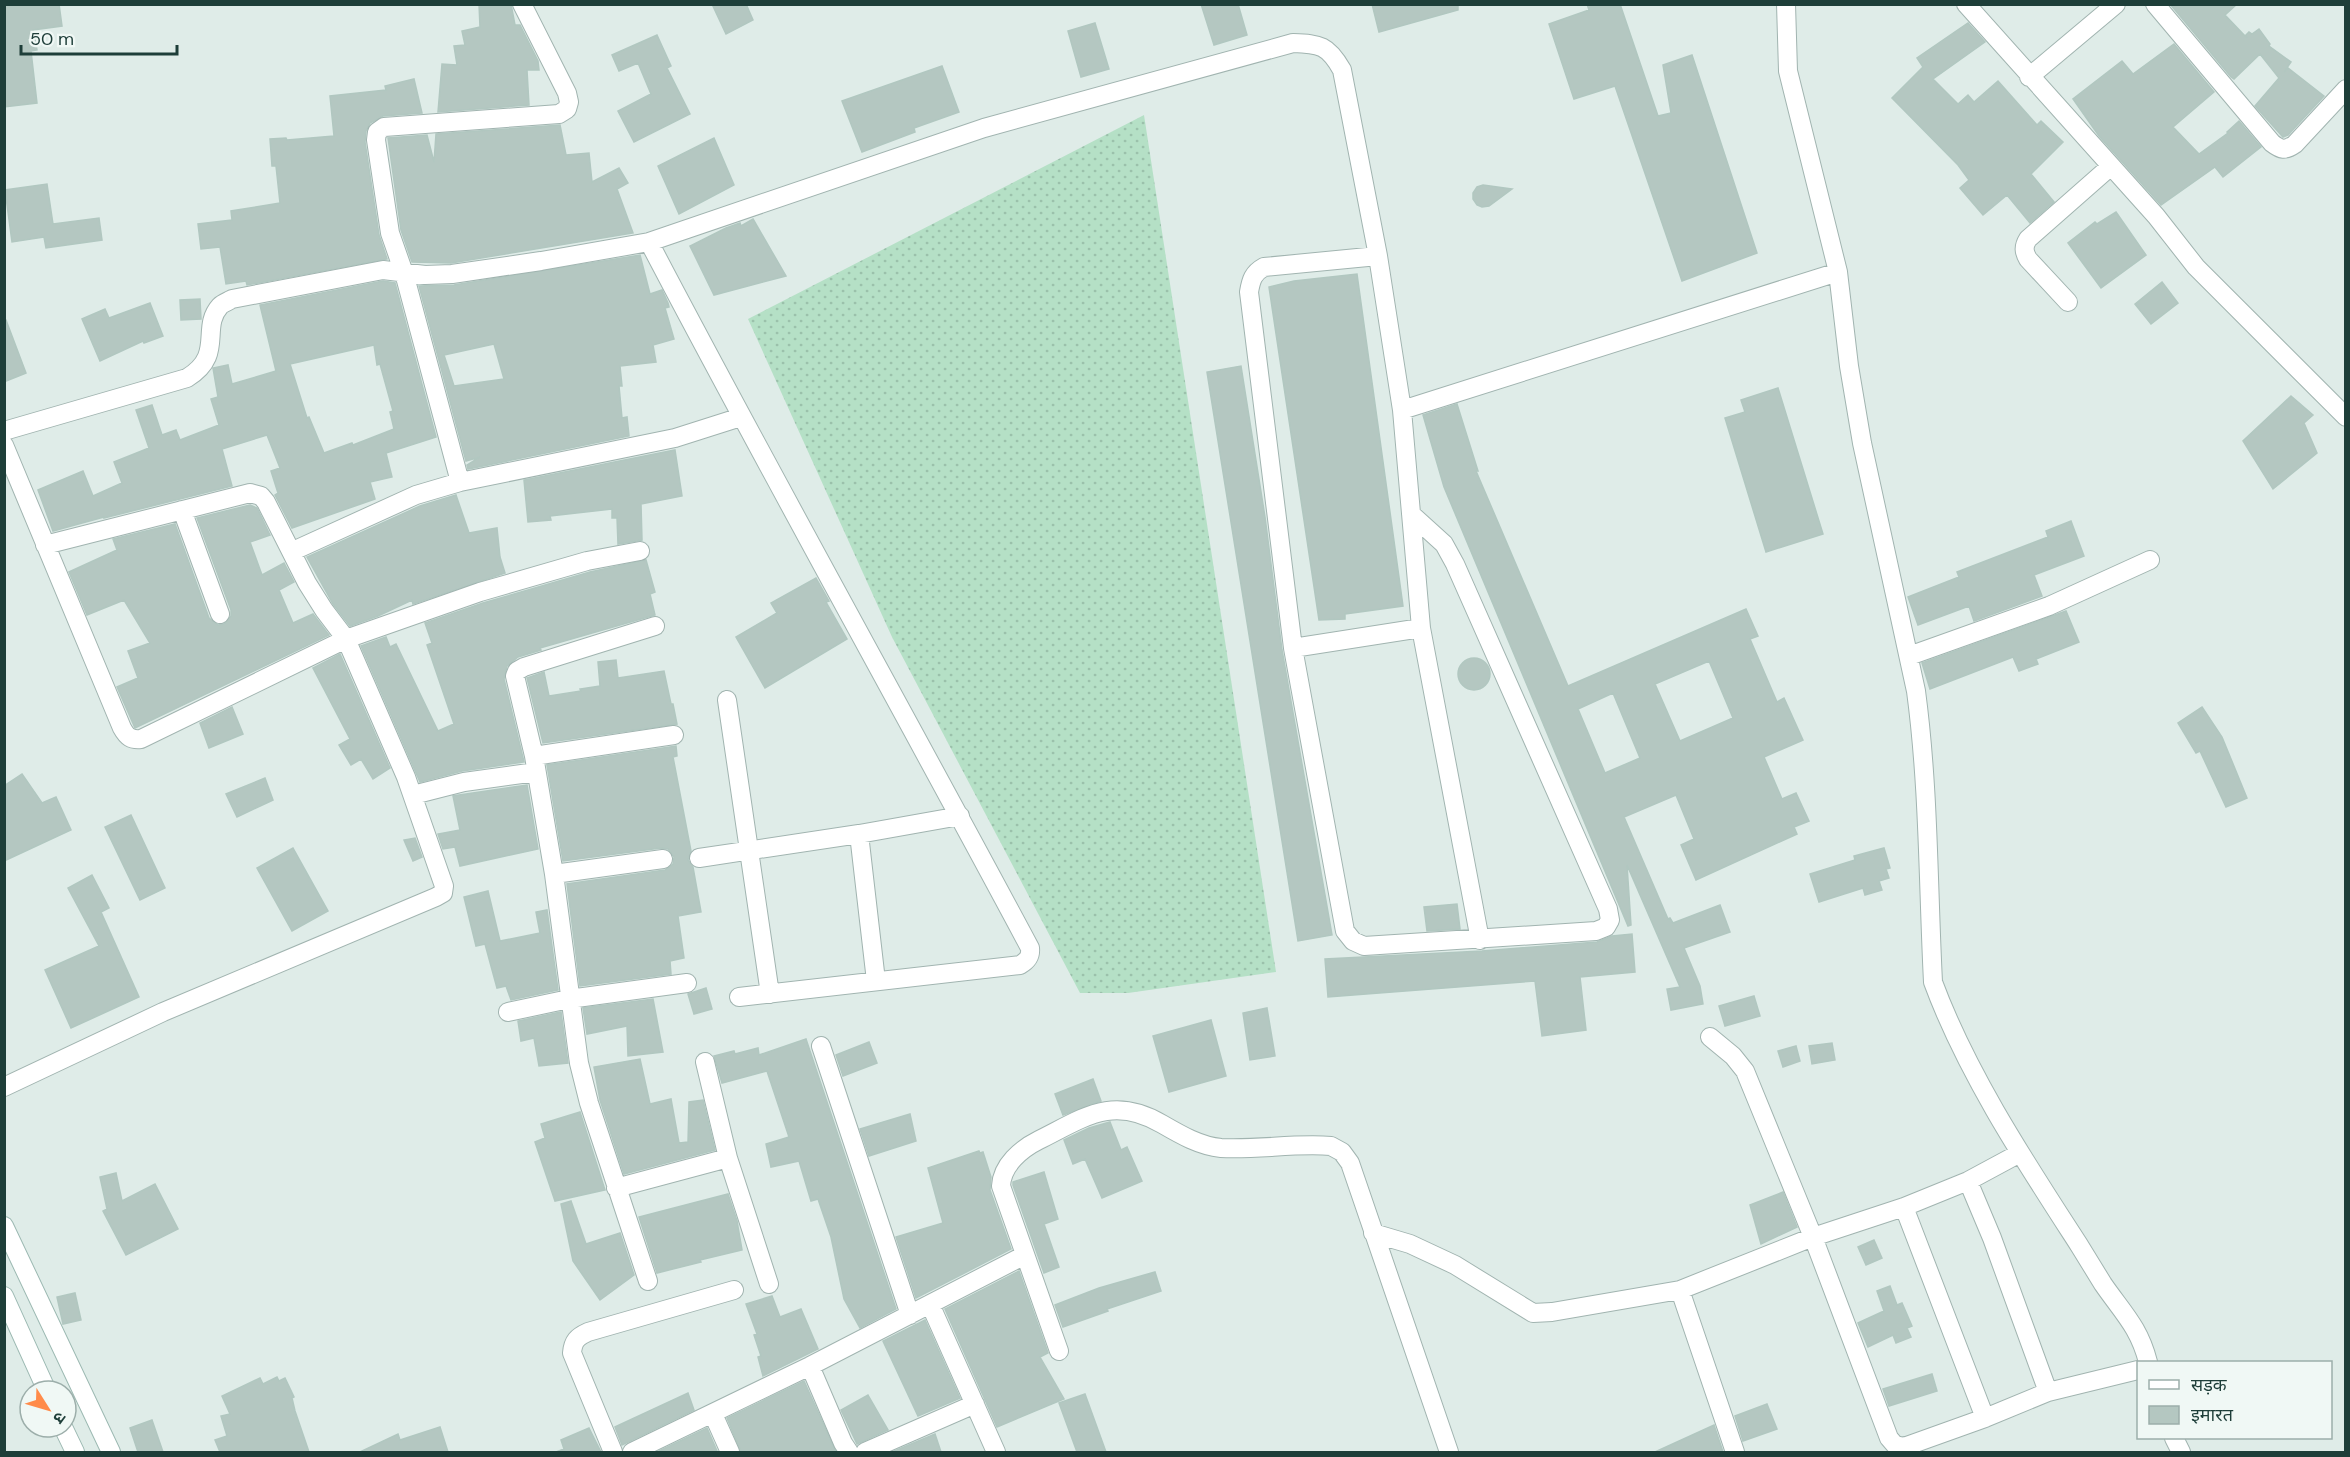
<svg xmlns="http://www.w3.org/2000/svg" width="2350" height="1457" font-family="'DM Sans','Noto Sans Devanagari',sans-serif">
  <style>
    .grass { fill: url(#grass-dots) }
    .building { fill: #b4c7c1; stroke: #b1c7c0; stroke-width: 1.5; fill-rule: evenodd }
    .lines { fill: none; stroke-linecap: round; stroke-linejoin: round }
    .minor-casing { stroke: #a1b4b0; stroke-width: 20 }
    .secondary-casing { stroke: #9cb9b2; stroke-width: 20 }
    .minor { stroke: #fff; stroke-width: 18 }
    .secondary { stroke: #fff; stroke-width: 18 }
  </style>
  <defs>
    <pattern id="grass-dots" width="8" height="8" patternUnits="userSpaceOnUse" patternTransform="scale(1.5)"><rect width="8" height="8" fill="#b5e0c6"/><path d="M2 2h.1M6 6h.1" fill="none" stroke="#9bc1ab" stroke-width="1.8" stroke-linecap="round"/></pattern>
  </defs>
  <rect width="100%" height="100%" fill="#dfece8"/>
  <path class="grass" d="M1144,115L1276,972L1128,993H1080L892,637L748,319Z"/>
  <path class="building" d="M4,4H59L62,26L33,30L37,50L31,51L37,103L4,107Z
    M479,4H511L515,25H520L538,61L539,70H527L529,105L438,112L442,64L457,65L454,46L465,45L462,31L480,27Z
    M712,4H746L753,20L726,34Z
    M1201,4H1238L1247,35L1214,45Z
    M1372,4H1458V10L1379,32Z
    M1587,4H1620L1658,116L1671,113L1663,65L1692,55L1757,253L1682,281L1615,86L1574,99L1549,24L1589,10Z
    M2170,4H2237L2225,15L2247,38L2246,35L2249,32L2252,34L2259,29L2270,44L2269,46L2291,62L2284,72L2288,68L2324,96L2288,135L2283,137L2255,106L2279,78L2260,54L2234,79L2231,77Z
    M1095,23L1109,69L1081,77L1068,31Z
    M1968,23L1985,42L1933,79L1958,104L1968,95L1974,102L1998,81L2037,125L2041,121L2063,142L2031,174L2054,202L2030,223L2007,195L1983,215L1960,188L1969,180L1958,165L1892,98L1923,67L1917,58Z
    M657,35L671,66L667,68L690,114L634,142L618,111L651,94L638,63L619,71L612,55Z
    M2174,44L2214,92L2173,127L2199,154L2228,133L2227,132L2239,121L2261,147L2223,177L2215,167L2161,205L2099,136L2073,99L2122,61L2133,74Z
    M942,66L959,112L914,128L915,132L862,152L842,101Z
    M414,79L422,113L383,116L370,123L366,131L365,142L379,235L387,259L247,285L246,281L226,284L220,247L201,249L198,224L232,220L231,211L280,203L276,166H272L270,139L286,138L287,140L334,136L330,96L386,90L385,86Z
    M560,125L566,155L589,153L592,182L619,168L628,183L617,189L633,233L451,263L412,262L401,230L388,138L427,135L434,162L436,134Z
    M714,138L734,185L679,214L658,166Z
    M47,184L53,224L99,218L102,240L46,248L44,237L12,242L5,190Z
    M1483,185L1512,189L1489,206L1482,207L1477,205L1473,199V193L1477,187Z
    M2116,212L2146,255L2101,288L2068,243L2095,222L2097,224Z
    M753,219L786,276L714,295L690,246L726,228L740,223L741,226Z
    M640,255L650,294L662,290L668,303L669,307L665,308L674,339L653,345L656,362L620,366L622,386H619L622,418L627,417L629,436L468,469L467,465L480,457L466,461L419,286L454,285ZM494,344L504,379L454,386L444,355Z
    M1357,274L1403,606L1345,614V619L1319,620L1269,287L1294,281Z
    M383,281L395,283L436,437L386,453L392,477L370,482L375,499L292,528L275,495L278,493L271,471L280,468L267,435L222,449L232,486L104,518V517L53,531L38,490L83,471L93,496L122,483L114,462L149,448L136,410L152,405L162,435L176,430L180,440L219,425L211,399L218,397L213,368L228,365L232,384L276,371L260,305ZM374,345L377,365L380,364L393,411L390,412L394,429L353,445L352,443L324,453L309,417L307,418L290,364Z
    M2162,282L2178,303L2151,324L2135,304Z
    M200,299L201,319L181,320L180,300Z
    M150,303L163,336L144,343L143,341L100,361L82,319L105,309L109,318Z
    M4,320H6L26,373L4,382Z
    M1241,366L1265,517L1282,650L1332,935L1298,941L1207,372Z
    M1778,388L1823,534L1766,552L1725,418L1745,412L1741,400Z
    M2291,396L2313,415L2304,423L2317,453L2273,489L2243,441Z
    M1457,404L1478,471H1476L1568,686L1746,609L1758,636L1750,639L1777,702L1784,698L1803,740L1764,757L1782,799L1796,793L1809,821L1794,827L1797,834L1696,880L1681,845L1694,839L1676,795L1624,817L1668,919L1670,918L1673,923L1720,905L1730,932L1684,948L1700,986L1703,1004L1671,1010L1667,989L1680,987L1627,865L1631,925L1628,926L1444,487L1423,415ZM1709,661L1733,718L1680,741L1655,684ZM1613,693L1640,758L1605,773L1578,709Z
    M675,450L682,496L641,504L642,540L618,544L617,518H612V509L550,516L551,520L528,522L524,480Z
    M456,495L469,533L497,528L500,557L505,573L413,604L412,600L378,616L350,626L333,604L307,557L420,506Z
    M250,505L257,508L270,535L250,542L262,575L284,563L294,582L279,590L293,623L313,614L329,635L135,728L117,687L138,678L128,651L150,643L124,600L87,615L69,572L117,550L113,539L175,524L209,618L218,625L224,624L231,616V610L197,518Z
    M2071,521L2084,556L2034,575L2042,596L1974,621L1969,606L1918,625L1908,597L1959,577L1957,572L2048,537L2046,531Z
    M646,560L655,592L650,594L655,615L540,648L541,650L518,657L507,666L504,679L524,762L462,771L420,782L361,646L386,637L390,647L396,644L438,731L454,724L427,645L432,643L425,623L483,603L590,572Z
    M816,578L829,601L826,602L847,639L765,688L736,637L777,613L771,603Z
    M2066,611L2079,642L2036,659L2038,664L2019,671L2013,657L1930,689L1922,663Z
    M340,654L390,768L373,779L361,759L351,765L339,745L350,739L313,668Z
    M1458 674a16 16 0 1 1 32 0a16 16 0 1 1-32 0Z
    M616,660L618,678L664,671L671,704H673L677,724L543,743L527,678L544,672L549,696L581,691L580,689L600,686L598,662Z
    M232,707L243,734L209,748L200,723Z
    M2202,707L2222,737L2247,798L2226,807L2200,751L2196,753L2178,723Z
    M676,746L677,756L673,757L691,851L688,860L693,867L701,912L678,916L684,958L670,961L671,974L580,986L567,884L665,870L673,864L674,857L668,849L661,848L563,861L547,765Z
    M22,774L42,803L56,797L71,830L4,861V786Z
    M265,778L273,800L237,817L226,794Z
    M527,785L538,849L460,866L455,847L443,849L438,834L460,830L453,796Z
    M131,815L165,888L140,900L105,827Z
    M415,838L422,857L413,861L404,840Z
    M293,848L328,911L292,931L257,868Z
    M1884,848L1890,868L1886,869L1889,878L1879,881L1882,890L1865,895L1863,888L1819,902L1810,874L1855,860L1854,856Z
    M92,875L109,908L101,912L139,997L71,1028L45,970L99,946L68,888Z
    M488,891L500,941L540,933L536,912L547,910L558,990L511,1000L506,986L497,988L485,944L476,946L464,897Z
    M1457,904L1460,929L1427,931L1424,907Z
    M1632,934L1635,972L1580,977L1586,1030L1542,1036L1535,981L1328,997L1325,959L1482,951L1597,942L1612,936Z
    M706,988L712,1009L694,1014L688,994Z
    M1754,996L1760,1016L1725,1026L1719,1006Z
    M653,999L663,1052L628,1056L627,1026L587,1034L583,1008Z
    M1267,1008L1275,1056L1250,1060L1243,1013Z
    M561,1012L568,1063L539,1066L534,1038L521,1041L518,1021Z
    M1211,1020L1226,1076L1169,1092L1153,1036Z
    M806,1039L896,1309L860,1328L844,1299L831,1237L818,1199L811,1201L799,1161L771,1167L766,1144L789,1137L767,1071L722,1083L714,1056L734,1051L735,1054L758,1048L759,1055Z
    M869,1042L877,1063L843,1076L836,1055Z
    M1832,1043L1835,1060L1812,1064L1809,1046Z
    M1796,1046L1800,1061L1783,1067L1778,1051Z
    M640,1059L650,1104L671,1099L679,1143L688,1142L689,1102L703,1100L715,1150L624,1174L600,1100L594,1067Z
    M1093,1079L1101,1101L1063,1115L1055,1094Z
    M580,1112L605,1190L555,1201L535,1142L545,1138L541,1124Z
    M910,1114L916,1141L869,1156L860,1129Z
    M1110,1122L1121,1150L1127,1147L1142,1181L1102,1198L1085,1159L1073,1164L1064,1140L1089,1128Z
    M979,1151L980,1153L983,1152L991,1177L990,1190L1011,1249L916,1298L896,1237L943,1223L928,1168Z
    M1044,1172L1058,1219L1044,1224L1059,1267L1044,1273L1013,1185V1182Z
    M116,1173L122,1201L155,1184L178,1229L126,1255L103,1211L107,1209L100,1177Z
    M1783,1192L1797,1227L1761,1244L1750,1205Z
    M728,1194L737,1221L742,1250L700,1260L701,1262L657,1273L639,1217Z
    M571,1201L586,1244L620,1233L634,1275L600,1300L573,1261L561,1204Z
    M1874,1240L1882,1258L1866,1265L1858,1247Z
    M1019,1271L1048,1353L1040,1357L1064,1399L997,1427L945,1309Z
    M1155,1272L1161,1291L1107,1309L1108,1311L1063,1327L1055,1305L1099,1288Z
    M1890,1286L1897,1305L1902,1303L1912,1326L1907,1328L1911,1337L1896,1343L1893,1335L1868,1347L1858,1323L1884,1311L1877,1291Z
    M75,1293L81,1320L63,1324L57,1297Z
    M772,1296L780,1317L801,1309L818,1349L763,1376L758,1357L761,1356L754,1335L757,1334L746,1304Z
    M925,1320L960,1398L918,1416L883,1341Z
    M1932,1374L1937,1391L1889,1406L1883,1389Z
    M277,1377L279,1381L285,1378L294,1397L292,1398L295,1411L309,1452H220L215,1440L227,1436L221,1416L230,1414L222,1396L260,1378L263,1384Z
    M804,1381L836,1452H741L727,1418Z
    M688,1393L694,1410L622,1445L615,1427Z
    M1085,1394L1106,1452H1077L1059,1403Z
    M868,1395L888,1430L857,1444L841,1410Z
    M1767,1404L1777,1429L1743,1441L1735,1416Z
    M152,1420L163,1452H138L130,1428Z
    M1714,1425L1723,1452H1655Z
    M440,1427L448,1452H360L398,1434L400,1440Z
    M589,1428L601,1452H556L564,1449L561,1440Z
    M707,1428L717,1451L657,1452Z
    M935,1434L941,1452H892Z"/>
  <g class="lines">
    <g class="minor-casing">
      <path id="minor" d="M1786,4L1788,71L1838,272L1849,366L1862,443L1916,691C1929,788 1928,885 1933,982C1967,1074 2026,1163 2079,1245C2087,1258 2095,1271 2103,1284C2123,1313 2139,1327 2148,1362
        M1966,4L2156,216L2196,267L2346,417
        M2155,4L2272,143C2281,150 2285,151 2295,144L2346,89
        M2029,77L2116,4
        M649,242C773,479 904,712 1030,948C1031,957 1027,961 1020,965L739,997
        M1378,256L1264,267C1253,273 1251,280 1249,292L1293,648L1345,931L1353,941L1364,946L1596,931L1606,927L1610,920L1608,909L1455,564L1444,544L1411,514
        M2068,302L2028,259C2024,252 2023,247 2028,239L2111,166
        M1402,410L1838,272
        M4,431L187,378C225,355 200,328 220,306C223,303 229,301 232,299L383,270L425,275L452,274L541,261L649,242L984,128L1293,43C1320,44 1328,45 1342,70L1378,256L1402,410L1421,628L1480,940
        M4,445L122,728C127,737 131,740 141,739L346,639L480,592L587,561L640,551
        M460,482L404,273L390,233L376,140L377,132L384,127L559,114L567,109L569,102L567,93L522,4
        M182,510L220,614
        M293,551L416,495L460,482L675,438L741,417
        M1293,648L1421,628
        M1909,656L2049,606L2150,560
        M727,700L770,994
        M534,756L674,735
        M413,795L464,782L536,772
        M859,834L876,981
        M699,858L859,834L960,816
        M554,874L663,859
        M508,1012L569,999L687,983
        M1710,1037L1733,1056L1745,1071L1813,1237L1889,1438L1895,1445L1904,1447L1985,1418L2048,1392L2138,1370
        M821,1046L910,1315
        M705,1062L728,1158L769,1284
        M4,1087L163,1012L436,897L443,893L444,886L406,777L346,639L324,610L307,583L266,502L261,496L250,493L45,545
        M1968,1181L1992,1238L2048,1392
        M616,1188L728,1158
        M1904,1207L1985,1418
        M1373,1233L1410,1244L1455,1265L1533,1313L1552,1312L1680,1290L1813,1237L1904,1207L1968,1181L2020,1153
        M648,1281L589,1103L579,1063L554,874L534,756L515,676L517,671L524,667L655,626
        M1680,1290L1735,1452
        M930,1304L996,1452
        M1059,1351L1001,1186C1002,1165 1021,1149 1039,1140C1085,1117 1113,1095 1162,1124C1181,1135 1200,1146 1221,1148C1258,1150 1295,1143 1331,1146L1342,1152L1350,1163L1449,1452
        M810,1366L843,1443L849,1452
        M713,1414L730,1452
        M2174,1438L2181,1452
        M613,1452L572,1353C573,1341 577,1337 588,1332L734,1290
        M632,1452L810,1366L1025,1255
        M865,1452L975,1404"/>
    </g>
    <g class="secondary-casing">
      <path id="secondary" d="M4,1226L111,1452
        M4,1296L47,1391
        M63,1427L75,1452"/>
    </g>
    <use href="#minor" class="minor"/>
    <use href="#secondary" class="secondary"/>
  </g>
  <rect width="2350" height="1457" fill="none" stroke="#1e3e39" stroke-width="12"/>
  <rect x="2137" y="1361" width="195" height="78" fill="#f0f8f5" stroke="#9caeaa" stroke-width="1.5"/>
  <rect x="2149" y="1380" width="30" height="9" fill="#ffffff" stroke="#9caeaa" stroke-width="1.5"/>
  <text x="2191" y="1391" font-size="18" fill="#1e3e39">सड़क</text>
  <rect x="2149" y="1406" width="30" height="18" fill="#b4c7c1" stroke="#9caeaa" stroke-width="1.5"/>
  <text x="2191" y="1421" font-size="18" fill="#1e3e39">इमारत</text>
  <g transform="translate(48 1409) rotate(127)"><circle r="28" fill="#f0f8f5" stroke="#9caeaa" stroke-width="1.5"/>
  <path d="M0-4.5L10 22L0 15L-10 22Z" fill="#ff8b4a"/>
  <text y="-9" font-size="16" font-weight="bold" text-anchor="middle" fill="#1e3e39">उ</text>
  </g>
  <path d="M21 45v9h156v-9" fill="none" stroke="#1e3e39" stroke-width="3"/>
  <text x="30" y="45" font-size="18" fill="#1e3e39" stroke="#f0f8f5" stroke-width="4.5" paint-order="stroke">50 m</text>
</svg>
